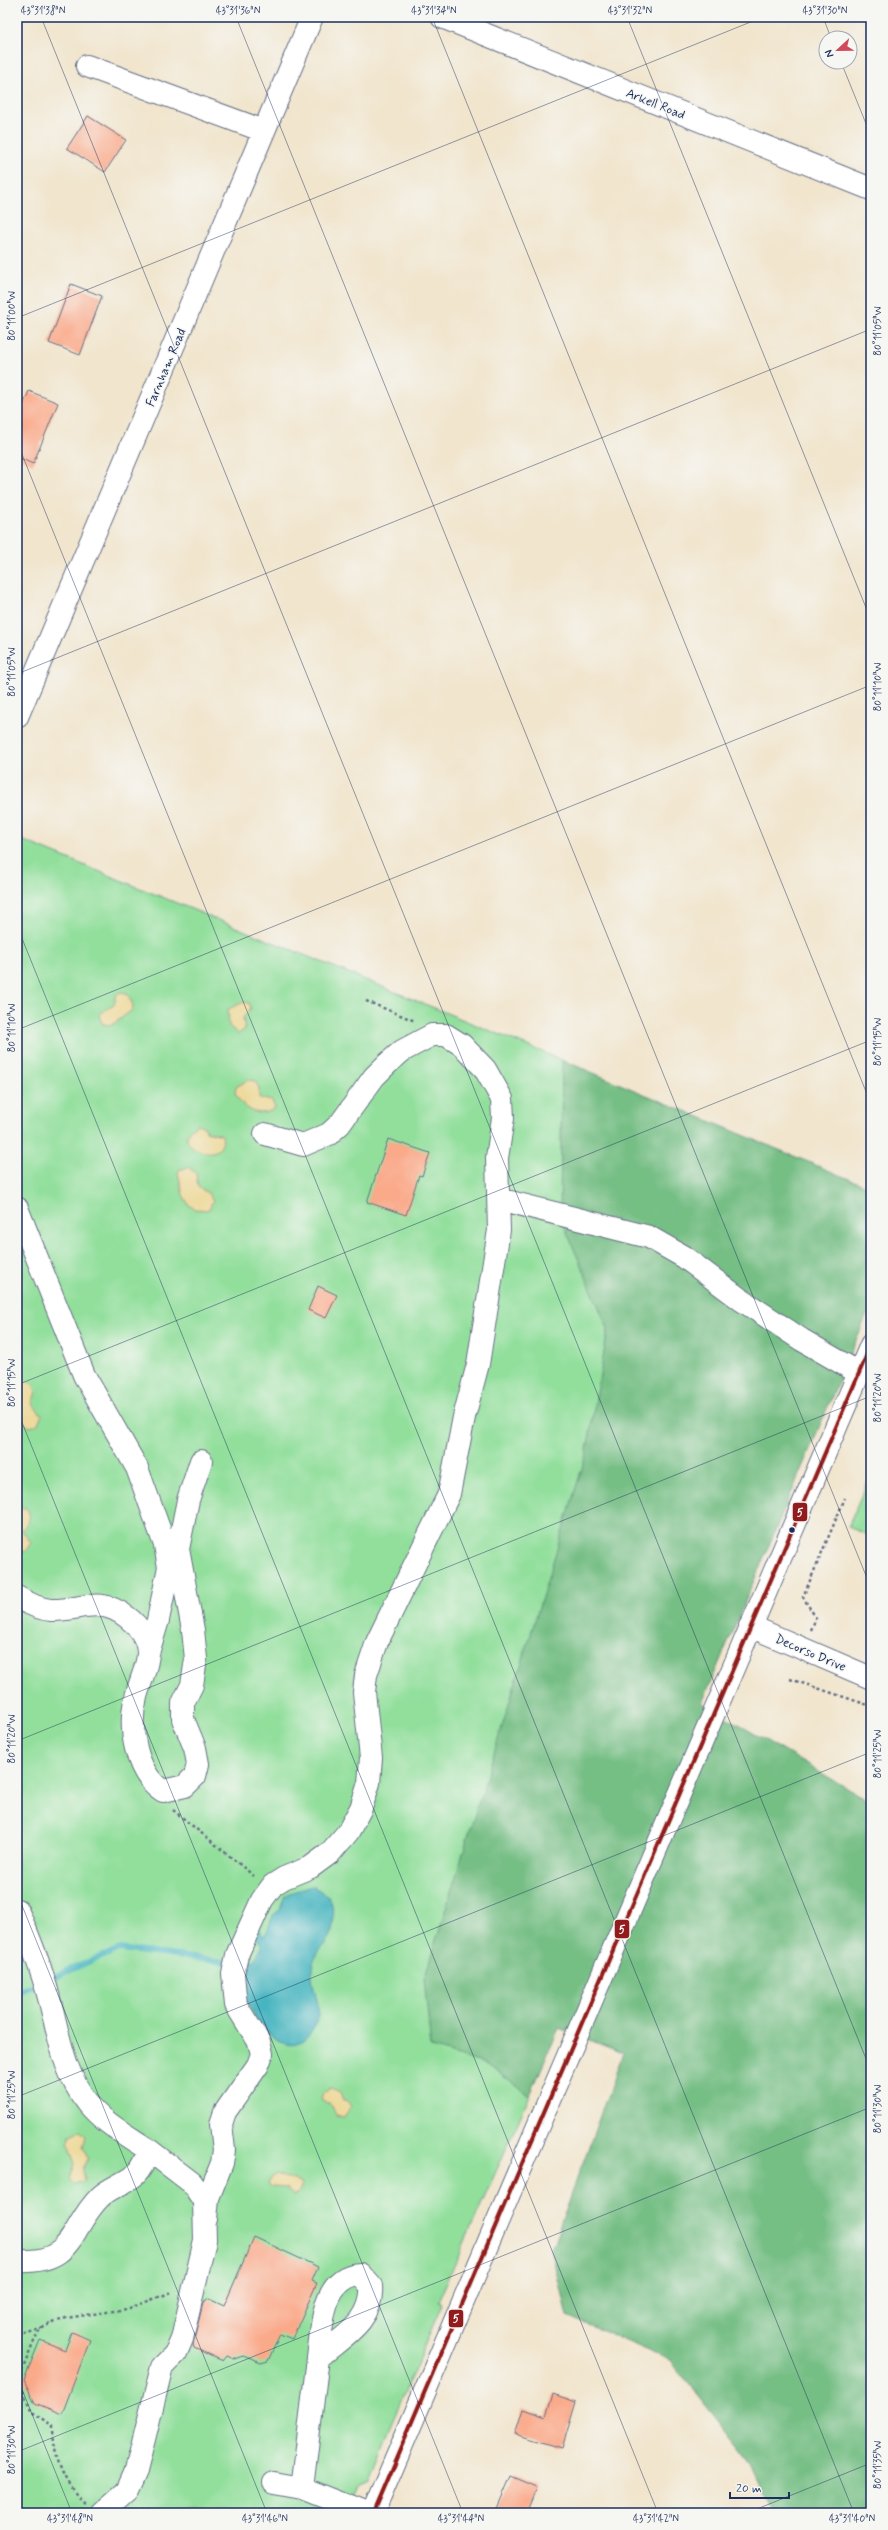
<svg xmlns="http://www.w3.org/2000/svg" width="888" height="2530" font-family="Mynerve,sans-serif">
  <style>
    .green { fill: #92df9c; stroke: #56877d }
    .forest { fill: #75be84; stroke: #487671 }
    .sand { fill: #eeda9e; stroke: #84847e }
    .water { fill: #47b5c0; stroke: #31728f }
    .lines { fill: none; stroke-linecap: round; stroke-linejoin: round }
    .stream { stroke: #47b5c0; stroke-width: 6 }
    .building { fill: #faa989 }
    .minor-casing { stroke: #666f85; stroke-width: 24 }
    .major-casing { stroke: #666f85; stroke-width: 24 }
    .path { stroke: #666f85; stroke-width: 2.5; stroke-dasharray: 3 3; stroke-linecap: butt }
    .minor { stroke: #fff; stroke-width: 22 }
    .major { stroke: #fff; stroke-width: 22 }
    .bus-1-casing { stroke: #f6f6f2; stroke-width: 7 }
    .bus-1 { stroke: #921b1e; stroke-width: 4 }
    .ticks { fill: none; stroke: #1b2f5e; stroke-width: 1; stroke-opacity: 0.45 }
    .bus-dot { fill: #1b2f5e; stroke: #f6f6f2; stroke-width: 1.5 }
    .labels { text-anchor: middle; stroke-width: 3; stroke-linejoin: round; paint-order: stroke }
    .street-label { font-size: 13px; fill: #1b2f5e; stroke: #f6f6f2 }
    .line-badge { stroke: #f6f6f2; stroke-width: 1.5 }
    .badge-label { font-size: 11px; text-anchor: middle; font-weight: bold; fill: #fff }
    .neatline { fill: none; stroke: #1b2f5e; stroke-width: 1.5 }
    .ticks-label { font-size: 10px; text-anchor: middle; fill: #1b2f5e }
  </style>
  <rect width="100%" height="100%" fill="#f6f6f2"/>
  <filter id="ink" filterUnits="userSpaceOnUse"><feTurbulence type="fractalNoise" baseFrequency=".025" numOctaves="2"/><feDisplacementMap in="SourceGraphic" scale="8" xChannelSelector="R" yChannelSelector="G"/><feConvolveMatrix kernelMatrix="1 2 1 2 8 2 1 2 1" color-interpolation-filters="sRGB"/></filter>
  <filter id="wash" filterUnits="userSpaceOnUse"><feTurbulence type="fractalNoise" baseFrequency=".012" numOctaves="4" result="noise"/><feDisplacementMap in="SourceGraphic" scale="16" xChannelSelector="R" yChannelSelector="G"/><feGaussianBlur stdDeviation="0.9" result="paint"/><feColorMatrix in="noise" values="0 0 0 0 0 0 0 0 0 0 0 0 0 0 0 0 0 1.4 0 .05"/><feComposite in="paint" operator="in"/></filter>
  <g filter="url(#wash)">
    <rect width="100%" height="100%" fill="#f1e5cd"/>
    <path class="green" d="M17,838L562,1060L641,1316L440,1996L530,2095L438,2302L442,2304L368,2479L359,2482L345,2513H17Z
      M871,1474V1536L848,1527Z"/>
    <path class="forest" d="M562,1060L871,1188V1305L702,1703L871,1802V2513H775L753,2465L670,2360L567,2316L551,2250L623,2053L559,2028L530,2095L485,2064L431,2048L424,1979L586,1455L608,1329L560,1216Z"/>
    <path class="sand" d="M120,992L127,993L133,1005L132,1010L112,1025L102,1024L100,1013L114,1005L116,996Z
      M244,1002L249,1003L251,1008L243,1018L245,1029L238,1034L229,1026L228,1009Z
      M248,1080L255,1081L259,1088V1098L272,1101L275,1108C259,1120 242,1108 235,1093L236,1087Z
      M198,1124L206,1128V1131L222,1135C229,1170 161,1144 198,1124Z
      M188,1167L196,1173L198,1187L208,1193L213,1201L208,1210L195,1209L189,1205L183,1195L178,1173L179,1170Z
      M25,1381L33,1384L36,1392L32,1404L42,1415L37,1425L30,1427C14,1419 17,1399 17,1384Z
      M20,1508H26C33,1516 28,1523 22,1530L31,1543L25,1552L18,1550L19,1543L17,1540V1512Z
      M331,2088L340,2092L343,2100H346L351,2106L343,2118L336,2116L332,2106L321,2099L323,2092Z
      M80,2131L86,2136L83,2148L88,2159L83,2169L85,2181L75,2184L70,2179L75,2164L68,2144L71,2135Z
      M277,2174L302,2184L299,2192L294,2195L285,2188L271,2187L268,2183L272,2176Z"/>
    <path class="water" d="M312,1886L328,1895C332,1906 336,1921 331,1933C327,1944 316,1952 313,1964C307,1985 326,2005 315,2026C291,2072 252,2022 244,1993C242,1982 244,1969 246,1957L254,1961L262,1947L259,1940L254,1939L259,1928L263,1935H266L273,1915L280,1910L284,1897L289,1893Z"/>
    <g class="lines">
      <path class="stream" d="M17,1992L120,1949L225,1962"/>
    </g>
    <g id="blocks">
      <path class="building" d="M88,116L126,140L105,172L67,148Z
        M71,284L102,296L80,355L49,343Z
        M29,391L58,403L33,464L17,457V419Z
        M388,1139L430,1153L422,1176L419,1175L406,1215L367,1202Z
        M318,1286L337,1295L326,1318L308,1310Z
        M254,2237L318,2267L312,2281L317,2283L292,2339L280,2334L268,2361L261,2363L243,2356L234,2359L227,2356L223,2361L194,2348L193,2344L203,2303L209,2299L224,2306Z
        M72,2332L90,2340L62,2414L35,2403L24,2380L40,2340L65,2350Z
        M553,2394L576,2402L562,2448L515,2434L523,2409L546,2417Z
        M511,2476L537,2487L526,2513H495Z"/>
    </g>
  </g>
  <g filter="url(#ink)">
    <use href="#blocks" fill-opacity="0" stroke="#666f85" stroke-width="1"/>
    <g class="lines">
      <g class="minor-casing">
        <path id="minor" d="M87,66L264,131
          M17,717L312,17
          M499,1199L649,1237L684,1257L740,1299L802,1340L859,1373
          M17,1208L84,1375L137,1468L165,1545L169,1567L158,1620L148,1653
          M17,1597C27,1603 39,1609 51,1610C81,1611 98,1595 127,1617C138,1625 148,1639 148,1653C148,1666 139,1684 136,1697C128,1727 135,1773 163,1791L185,1786L195,1776L198,1764L195,1748L183,1719V1703L192,1685L196,1659L193,1630L178,1549L188,1500L201,1461
          M750,1626L871,1678
          M17,1910C30,1939 41,1967 49,1998C59,2034 63,2072 87,2102C103,2123 128,2136 149,2150C146,2158 142,2168 136,2174C125,2184 110,2187 100,2197C68,2229 76,2264 17,2261
          M206,2219L208,2198L222,2163L224,2150L221,2124L225,2112L258,2065L262,2054L259,2042L236,2005L233,1974L237,1955L262,1900L273,1885L284,1878L311,1867L330,1853L348,1832L361,1808L369,1783L371,1758L364,1692L366,1675L377,1642L449,1494L464,1417L478,1364L499,1230L497,1158L503,1118L502,1099L485,1069L462,1045L446,1035H432L402,1051L387,1064L374,1077L340,1124L329,1134L303,1145L265,1134
          M274,2483L302,2488L365,2513
          M302,2488L318,2358C341,2337 374,2322 371,2286L360,2274C321,2276 322,2329 318,2358
          M102,2513L127,2491L136,2471L162,2367L176,2353L182,2339L205,2240L204,2201L192,2183L149,2150"/>
      </g>
      <g class="major-casing">
        <path id="major" d="M442,17L871,189
          M373,2513L871,1345"/>
      </g>
      <path class="path" d="M366,1001L415,1021
        M811,1630L816,1618L803,1597L845,1498
        M790,1679L871,1706
        M173,1810L254,1876
        M17,2335L43,2327
        M85,2503C62,2483 53,2454 53,2425L32,2412L18,2380L38,2332L45,2326L66,2318L127,2309L172,2292"/>
      <use href="#minor" class="minor"/>
      <use href="#major" class="major"/>
      <g class="bus-1-casing">
        <path id="bus-1" d="M373,2513L871,1345"/>
      </g>
      <use href="#bus-1" class="bus-1"/>
    </g>
  </g>
  <path class="ticks" d="M41,17L871,2071M236,17L871,1588M432,17L871,1104M627,17L871,620M823,17L831,38M841,62L871,136M17,318L763,17M17,442L854,2513M17,674L871,329M17,926L658,2513M17,1030L871,685M17,1385L871,1040M17,1410L463,2513M17,1741L871,1396M17,1893L267,2513M17,2097L871,1752M17,2377L72,2513M17,2452L871,2107M747,2513L871,2463"/>
  <circle class="bus-dot" cx="792" cy="1530" r="3.5"/>
  <g class="labels">
    <g class="street-label">
      <text transform="translate(656 103) rotate(22)" y="5">Arkell Road</text>
      <text transform="translate(165 367) rotate(-67)" y="5">Farnham Road</text>
      <text transform="translate(811 1652) rotate(23)" y="5">Decorso Drive</text>
    </g>
  </g>
  <g class="line-badge">
    <rect x="792" y="1502" width="16" height="20" rx="4" fill="#921b1e"/>
    <rect x="614" y="1919" width="16" height="20" rx="4" fill="#921b1e"/>
    <rect x="448" y="2309" width="16" height="19" rx="4" fill="#921b1e"/>
  </g>
  <g class="badge-label">
    <text x="800" y="1516">5</text>
    <text x="622" y="1933">5</text>
    <text x="456" y="2322">5</text>
  </g>
  <rect width="888" height="2530" fill="none" stroke="#f6f6f2" stroke-width="44"/>
  <g transform="translate(838 50) rotate(248)"><circle r="19" fill="#f6f6f2" stroke="#9ea6b7"/>
  <path d="M0-3L7 15L0 10L-7 15Z" fill="#d1495b"/>
  <text y="-6" font-size="11" font-weight="bold" text-anchor="middle" fill="#1b2f5e">N</text>
  </g>
  <path d="M730 2492v6h59v-6" fill="none" stroke="#1b2f5e" stroke-width="2"/>
  <text x="736" y="2492" font-size="12" fill="#1b2f5e" stroke="#f6f6f2" stroke-width="3" paint-order="stroke">20 m</text>
  <rect x="22" y="22" width="844" height="2486" class="neatline"/>
  <g class="ticks-label">
    <text x="43" y="14">43°31'38"N</text>
    <text x="238" y="14">43°31'36"N</text>
    <text x="434" y="14">43°31'34"N</text>
    <text x="630" y="14">43°31'32"N</text>
    <text x="825" y="14">43°31'30"N</text>
    <text transform="translate(11 316) rotate(-90)" y="4">80°11'00"W</text>
    <text transform="translate(877 331) rotate(-90)" y="4">80°11'05"W</text>
    <text transform="translate(11 672) rotate(-90)" y="4">80°11'05"W</text>
    <text transform="translate(877 687) rotate(-90)" y="4">80°11'10"W</text>
    <text transform="translate(11 1028) rotate(-90)" y="4">80°11'10"W</text>
    <text transform="translate(877 1042) rotate(-90)" y="4">80°11'15"W</text>
    <text transform="translate(11 1383) rotate(-90)" y="4">80°11'15"W</text>
    <text transform="translate(877 1398) rotate(-90)" y="4">80°11'20"W</text>
    <text transform="translate(11 1739) rotate(-90)" y="4">80°11'20"W</text>
    <text transform="translate(877 1754) rotate(-90)" y="4">80°11'25"W</text>
    <text transform="translate(11 2095) rotate(-90)" y="4">80°11'25"W</text>
    <text transform="translate(877 2109) rotate(-90)" y="4">80°11'30"W</text>
    <text transform="translate(11 2450) rotate(-90)" y="4">80°11'30"W</text>
    <text transform="translate(877 2465) rotate(-90)" y="4">80°11'35"W</text>
    <text x="70" y="2522">43°31'48"N</text>
    <text x="265" y="2522">43°31'46"N</text>
    <text x="461" y="2522">43°31'44"N</text>
    <text x="656" y="2522">43°31'42"N</text>
    <text x="852" y="2522">43°31'40"N</text>
  </g>
</svg>
